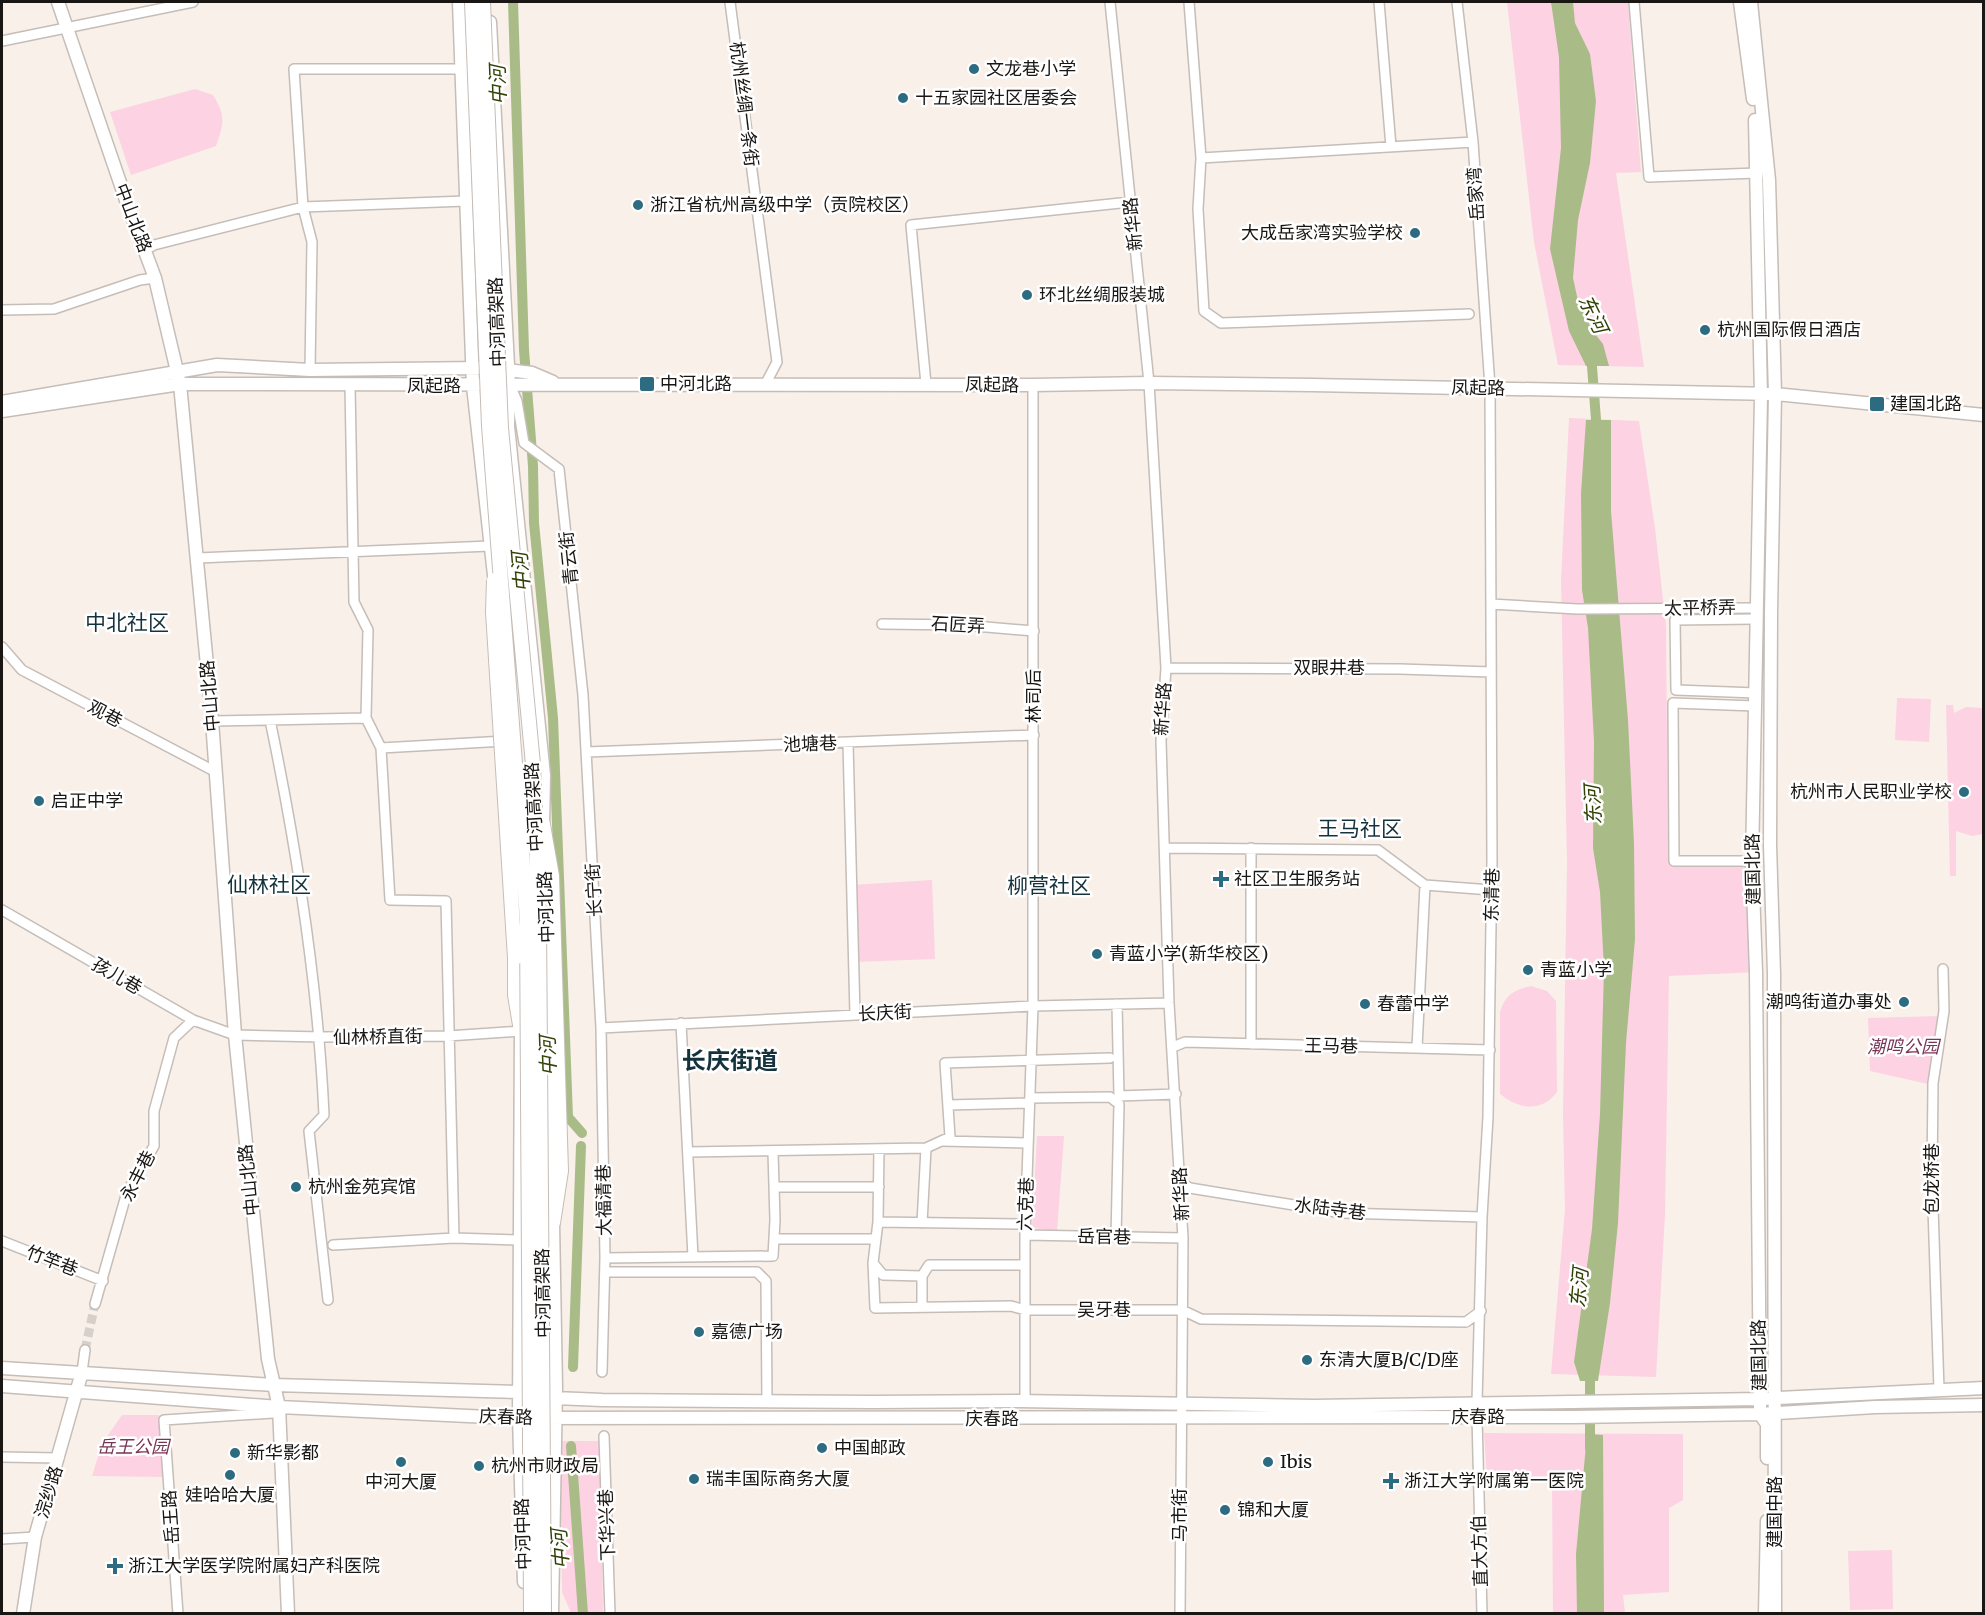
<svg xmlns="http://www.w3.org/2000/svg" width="1985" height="1615" font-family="Merriweather,'Noto Sans SC',serif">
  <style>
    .green { fill: #fdd2e3 }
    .water { fill: #a9bc88 }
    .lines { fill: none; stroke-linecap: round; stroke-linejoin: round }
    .canal { stroke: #a9bc88; stroke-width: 10 }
    .minor-tunnel { stroke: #d7cfca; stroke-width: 9; stroke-dasharray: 9 4.5; stroke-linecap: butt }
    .minor-casing { stroke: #c5bdb7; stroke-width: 12 }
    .major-casing { stroke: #c5bdb7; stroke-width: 15 }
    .highway-casing { stroke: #c5bdb7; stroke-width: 16 }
    .minor { stroke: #fff; stroke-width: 9 }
    .major { stroke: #fff; stroke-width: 12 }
    .highway { stroke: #fff; stroke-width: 14 }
    .highway-bridge-casing { stroke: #c5bdb7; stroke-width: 16; stroke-linecap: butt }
    .highway-bridge { stroke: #fff; stroke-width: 14 }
    .poi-dot { fill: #2c6b80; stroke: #fff; stroke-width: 2 }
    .labels { text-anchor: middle; stroke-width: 5; stroke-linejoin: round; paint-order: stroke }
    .poi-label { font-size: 18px; fill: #191614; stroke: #fff; text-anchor: start }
    .street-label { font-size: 18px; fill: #191614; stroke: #fff }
    .park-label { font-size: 18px; font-style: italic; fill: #793556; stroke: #fff }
    .water-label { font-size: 20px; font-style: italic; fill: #324206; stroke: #fff }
    .quarter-label { font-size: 21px; fill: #14323c; stroke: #fff }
    .district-label { font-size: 24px; font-weight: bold; fill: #14323c; stroke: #fff }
  </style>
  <rect width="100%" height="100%" fill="#f9f0ea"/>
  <path class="green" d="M1507,2H1628L1641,172L1616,173L1644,367L1558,365L1534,242Z
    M195,89L213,95C226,116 224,123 216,146L131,175L110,112Z
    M1569,418L1639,421L1655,528L1666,626L1668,861H1752L1756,972L1669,976L1665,1214L1656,1377L1551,1374L1565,1209L1563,1115L1567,863L1561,580Z
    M1897,698L1931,699L1929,742L1895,740Z
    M1946,705H1953L1954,713L1966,707L1983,708V834L1972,836L1956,831V876H1950Z
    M932,880L935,959L853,962L851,885Z
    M1531,986L1547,991L1556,1001L1557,1092C1542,1113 1518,1109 1500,1094V1012C1505,995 1514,990 1531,986Z
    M1939,1016L1928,1084L1870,1071L1868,1018Z
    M1037,1136H1064L1057,1231L1032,1228Z
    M122,1415H159L163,1477L92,1476L102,1444Z
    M1484,1433L1683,1434V1500L1669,1508V1592L1623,1595L1625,1613H1553L1552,1478L1487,1479Z
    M560,1441H600L603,1613H571L562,1592Z
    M1892,1550L1893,1609L1850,1610L1848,1551Z"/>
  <path class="water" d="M1551,2H1573L1575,23L1590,54L1596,101L1590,163L1578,220L1573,278L1578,301L1592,330L1603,344L1609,366H1586L1569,331L1550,249L1561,148L1559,57Z
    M1586,420H1611V511L1628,720L1634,843L1635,939L1626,1043L1618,1223L1610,1303L1598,1381H1580L1574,1362L1592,1229L1600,1114L1604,969L1600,892L1593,848L1594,742L1588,628L1582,590L1581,493Z
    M1587,1434L1603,1435L1604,1613H1577L1576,1554Z"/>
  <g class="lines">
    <path class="canal" d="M513,2L524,350L533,466L534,523L553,718L568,1117L582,1133
      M1591,353L1597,433
      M573,1367L581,1146
      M1590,1368V1448
      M571,1446L583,1614"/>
    <path class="minor-tunnel" d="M85,1350L95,1304"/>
    <g class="minor-casing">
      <path id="minor" d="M730,2L777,362L766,383
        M1110,2L1149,383L1166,668L1161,741L1169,1003L1183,1238L1180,1614
        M1189,2L1201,158L1198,209L1204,311L1221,323L1469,314
        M1379,2L1391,147
        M1457,2L1473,142L1490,387L1492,860L1488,1117L1482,1217L1477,1402
        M1634,2L1649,177L1757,173
        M2,41L193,2
        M1201,158L1473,142
        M145,250L154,245L303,207L466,201
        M2,310L54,309L140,280L155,278
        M310,370L312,242L303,207L294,69H462
        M926,384L911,225L1130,202
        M510,385L517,401L524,443L559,469L583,695L601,1028L605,1258L602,1372
        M350,386L354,602L368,630L366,718L381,748
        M198,558L490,546
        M1491,604L1577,609L1755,608
        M1755,619L1675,620L1676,690L1756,693
        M882,624L963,625L1034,631
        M2,647L22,670L216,772
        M1166,668L1400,669L1491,672
        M270,720C297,850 318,982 324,1115L309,1131L328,1300
        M212,721L366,718
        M848,743L855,1015
        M587,752L1034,735
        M1165,848L1378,850L1425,885L1491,890
        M1251,848V1044
        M1752,861H1674L1673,703L1755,706
        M2,910L193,1020L235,1035L321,1037L448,1036L521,1031
        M1117,1004L1119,1096L1176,1094
        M681,1023L693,1257
        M601,1028L1033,1006L1169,1003
        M1173,1047L1185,1042L1490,1050
        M1417,1048L1425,885
        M1030,1098L1110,1097L1119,1104L1116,1237
        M948,1105L1029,1103
        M943,1141L1028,1143
        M879,1149L878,1222L873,1263L883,1275L922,1276
        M688,1152L926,1148
        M1181,1183L1190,1188L1342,1213L1482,1217
        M774,1187H879
        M878,1222L1025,1224
        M922,1223L926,1148L950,1137L945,1063L1110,1058
        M1025,1235L1183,1238
        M454,1238L446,901L390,900L381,748L505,741
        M774,1239H876
        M2,1241L103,1281
        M333,1245L454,1238L519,1240
        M605,1258L773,1256L775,1220L773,1152
        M873,1263L875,1308L1011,1306L1025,1310H1182L1201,1319L1466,1322L1481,1311
        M605,1272H757L766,1281L767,1402
        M95,1304L127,1192L154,1146V1111L174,1038L193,1020
        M922,1307V1276L929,1265H1025
        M82,1372L85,1350
        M1939,1390L1932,1177L1933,1083L1944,1011L1943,969
        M1025,1401V1235L1033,1006V385
        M1477,1417L1482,1614
        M604,1436L610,1614
        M2,1457L59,1458
        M2,1539L35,1537
        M178,1614L164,1420L273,1413L279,1407"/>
    </g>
    <g class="major-casing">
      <path id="major" d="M58,2L127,203L155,278L180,384L211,707L235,1035L268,1359L279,1407L288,1614
        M459,2L473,386L495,584
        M1740,2L1753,99
        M1751,2L1769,180L1775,394L1771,613L1770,845L1774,974L1775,1614
        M490,22L509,384L508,426L544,775L543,827
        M1755,120L1761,396L1752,861L1756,972L1760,1407
        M500,369L532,373L553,382
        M2,402L217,365L310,370L480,368
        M2,411L180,384L1033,385L1149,383L1312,385L1775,394L1984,415
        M544,856L550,1029L548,1204L553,1223L556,1387L552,1614
        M517,877L521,946
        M521,1024L519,1418L524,1582
        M2,1368L274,1385L520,1392L555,1398L602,1400L873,1402L1019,1401L1314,1406L1760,1399L1984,1388
        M2,1386L279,1407L511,1418L1573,1417L1760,1414L1875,1407L1984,1405
        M1760,1414L1767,1424V1458
        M23,1614L35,1537L82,1372
        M1765,1614L1767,1521"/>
    </g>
    <g class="highway-casing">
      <path id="highway" d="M552,876L561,1171L553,1223
        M515,958V995L521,1031"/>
    </g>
    <use href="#minor" class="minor"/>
    <use href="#major" class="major"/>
    <use href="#highway" class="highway"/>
    <g class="highway-bridge-casing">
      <path id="highway-bridge" d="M472,2L489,426L527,919L531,1614
        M483,2L501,428L533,764L539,918L544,1614
        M494,580L493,612L515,958
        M542,819L552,876"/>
    </g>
    <use href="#highway-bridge" class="highway-bridge"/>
  </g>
  <g class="poi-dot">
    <circle cx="974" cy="69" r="6"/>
    <circle cx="903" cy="98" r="6"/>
    <circle cx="638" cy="205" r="6"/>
    <circle cx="1415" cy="233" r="6"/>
    <circle cx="1027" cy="295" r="6"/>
    <circle cx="1705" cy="330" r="6"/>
    <rect x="639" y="376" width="16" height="16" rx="3"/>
    <rect x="1869" y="396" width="16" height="16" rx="3"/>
    <circle cx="1964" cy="792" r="6"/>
    <circle cx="39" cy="801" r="6"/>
    <path d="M1218 870h6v6h6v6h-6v6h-6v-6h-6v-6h6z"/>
    <circle cx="1097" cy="954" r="6"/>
    <circle cx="1528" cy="970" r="6"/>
    <circle cx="1904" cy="1002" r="6"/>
    <circle cx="1365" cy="1004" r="6"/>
    <circle cx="296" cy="1187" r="6"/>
    <circle cx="699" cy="1332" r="6"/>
    <circle cx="1307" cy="1360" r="6"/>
    <circle cx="822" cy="1448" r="6"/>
    <circle cx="235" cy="1453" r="6"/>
    <circle cx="401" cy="1462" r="6"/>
    <circle cx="1268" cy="1462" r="6"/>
    <circle cx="479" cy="1466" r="6"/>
    <circle cx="230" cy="1475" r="6"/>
    <circle cx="694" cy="1479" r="6"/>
    <path d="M1388 1472h6v6h6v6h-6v6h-6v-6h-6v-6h6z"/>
    <circle cx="1225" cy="1510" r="6"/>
    <path d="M112 1557h6v6h6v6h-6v6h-6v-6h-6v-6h6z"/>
  </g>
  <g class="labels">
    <g class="poi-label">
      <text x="986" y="75">文龙巷小学</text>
      <text x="915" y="104">十五家园社区居委会</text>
      <text x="650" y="211">浙江省杭州高级中学（贡院校区）</text>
      <text x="1403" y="239" text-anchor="end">大成岳家湾实验学校</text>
      <text x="1039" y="301">环北丝绸服装城</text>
      <text x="1717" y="336">杭州国际假日酒店</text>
      <text x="660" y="390">中河北路</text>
      <text x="1890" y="410">建国北路</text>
      <text x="1952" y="798" text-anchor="end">杭州市人民职业学校</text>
      <text x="51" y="807">启正中学</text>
      <text x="1234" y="885">社区卫生服务站</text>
      <text x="1109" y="960">青蓝小学(新华校区)</text>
      <text x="1540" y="976">青蓝小学</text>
      <text x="1892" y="1008" text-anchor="end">潮鸣街道办事处</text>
      <text x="1377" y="1010">春蕾中学</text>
      <text x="308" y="1193">杭州金苑宾馆</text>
      <text x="711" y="1338">嘉德广场</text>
      <text x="1319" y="1366">东清大厦B/C/D座</text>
      <text x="834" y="1454">中国邮政</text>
      <text x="247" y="1459">新华影都</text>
      <text x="1280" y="1468">Ibis</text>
      <text x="491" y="1472">杭州市财政局</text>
      <text x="706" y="1485">瑞丰国际商务大厦</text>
      <text x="1404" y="1487">浙江大学附属第一医院</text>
      <text x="401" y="1488" text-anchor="middle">中河大厦</text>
      <text x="230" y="1501" text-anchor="middle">娃哈哈大厦</text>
      <text x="1237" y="1516">锦和大厦</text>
      <text x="128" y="1572">浙江大学医学院附属妇产科医院</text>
    </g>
    <g class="street-label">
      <text transform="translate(744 104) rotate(83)" y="6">杭州丝绸一条街</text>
      <text transform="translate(1476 194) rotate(-94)" y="6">岳家湾</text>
      <text transform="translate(133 218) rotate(69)" y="6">中山北路</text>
      <text transform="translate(1133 224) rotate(-96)" y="6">新华路</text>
      <text transform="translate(497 322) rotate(-92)" y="6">中河高架路</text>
      <text transform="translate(992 385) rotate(1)" y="6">凤起路</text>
      <text x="434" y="392">凤起路</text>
      <text transform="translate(1478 388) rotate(1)" y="6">凤起路</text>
      <text transform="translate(569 558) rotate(-96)" y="6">青云街</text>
      <text transform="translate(1700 608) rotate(-1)" y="6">太平桥弄</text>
      <text transform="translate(958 625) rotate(3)" y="6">石匠弄</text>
      <text x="1329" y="674">双眼井巷</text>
      <text transform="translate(210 696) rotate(-95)" y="6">中山北路</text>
      <text transform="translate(1034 696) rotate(-90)" y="6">林司后</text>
      <text transform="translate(1163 709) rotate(-86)" y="6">新华路</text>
      <text transform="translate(105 714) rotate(28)" y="6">观巷</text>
      <text transform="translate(810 744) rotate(-2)" y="6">池塘巷</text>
      <text transform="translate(534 807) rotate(-93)" y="6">中河高架路</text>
      <text transform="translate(1753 869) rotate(-91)" y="6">建国北路</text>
      <text transform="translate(594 890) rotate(-93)" y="6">长宁街</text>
      <text transform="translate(1492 895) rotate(-89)" y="6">东清巷</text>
      <text transform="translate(546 907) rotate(-92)" y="6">中河北路</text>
      <text transform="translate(117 976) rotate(30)" y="6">孩儿巷</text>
      <text transform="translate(885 1013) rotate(-3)" y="6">长庆街</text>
      <text transform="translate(378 1037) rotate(-1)" y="6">仙林桥直街</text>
      <text transform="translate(1331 1046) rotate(1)" y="6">王马巷</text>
      <text transform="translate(138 1176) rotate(-63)" y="6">永丰巷</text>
      <text transform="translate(1932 1179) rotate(-90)" y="6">包龙桥巷</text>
      <text transform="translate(249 1180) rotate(-96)" y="6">中山北路</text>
      <text transform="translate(1181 1194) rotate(-93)" y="6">新华路</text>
      <text transform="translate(604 1200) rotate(-91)" y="6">大福清巷</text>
      <text transform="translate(1026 1204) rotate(-88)" y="6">六克巷</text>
      <text transform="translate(1330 1209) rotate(7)" y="6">水陆寺巷</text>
      <text transform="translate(1104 1237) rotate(1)" y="6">岳官巷</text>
      <text transform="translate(52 1261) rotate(21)" y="6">竹竿巷</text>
      <text transform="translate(543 1293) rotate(-91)" y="6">中河高架路</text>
      <text x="1104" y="1316">吴牙巷</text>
      <text transform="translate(1759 1355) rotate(-91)" y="6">建国北路</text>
      <text transform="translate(506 1417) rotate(2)" y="6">庆春路</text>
      <text x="1478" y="1423">庆春路</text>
      <text x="992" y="1425">庆春路</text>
      <text transform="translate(49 1492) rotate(-73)" y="6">浣纱路</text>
      <text transform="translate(1775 1512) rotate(-90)" y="6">建国中路</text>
      <text transform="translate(1180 1515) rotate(-90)" y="6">马市街</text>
      <text transform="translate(171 1517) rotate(-94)" y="6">岳王路</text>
      <text transform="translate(607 1525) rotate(-92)" y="6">下华兴巷</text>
      <text transform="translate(523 1534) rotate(-92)" y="6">中河中路</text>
      <text transform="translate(1480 1551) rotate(-92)" y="6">直大方伯</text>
    </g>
    <g class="park-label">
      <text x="1903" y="1053">潮鸣公园</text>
      <text x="133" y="1453">岳王公园</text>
    </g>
    <g class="water-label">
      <text transform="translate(498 85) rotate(-92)" y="7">中河</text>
      <text transform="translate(1593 314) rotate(64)" y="7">东河</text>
      <text transform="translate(521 572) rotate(-95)" y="7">中河</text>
      <text transform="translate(1593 805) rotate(-93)" y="7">东河</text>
      <text transform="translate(548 1056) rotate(-92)" y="7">中河</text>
      <text transform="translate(1579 1288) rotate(-85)" y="7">东河</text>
      <text transform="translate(560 1549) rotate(-94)" y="7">中河</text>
    </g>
    <g class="quarter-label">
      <text x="127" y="630">中北社区</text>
      <text x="1360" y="836">王马社区</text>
      <text x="269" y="892">仙林社区</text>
      <text x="1049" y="893">柳营社区</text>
    </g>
    <g class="district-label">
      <text x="730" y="1069">长庆街道</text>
    </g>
  </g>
  <rect width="1985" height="1615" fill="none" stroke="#191614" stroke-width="6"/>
</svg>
